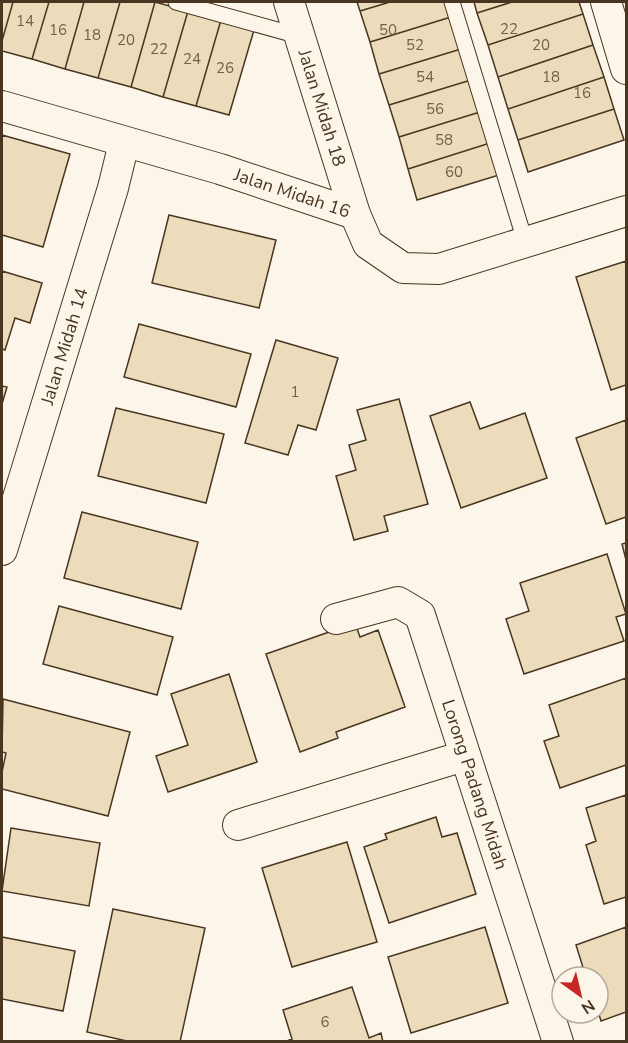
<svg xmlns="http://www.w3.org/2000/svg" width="628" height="1043" font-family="'Nunito Sans',sans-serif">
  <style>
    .building { fill: #ecdcbc; stroke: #4a3520; stroke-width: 1.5 }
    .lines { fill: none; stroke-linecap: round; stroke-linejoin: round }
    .lane-casing { stroke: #4a3520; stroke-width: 17 }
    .street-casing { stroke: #4a3520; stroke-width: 32 }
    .lane { stroke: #fbf6e9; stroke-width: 15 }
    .street { stroke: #fbf6e9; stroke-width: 30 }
    .labels { text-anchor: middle; stroke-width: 4.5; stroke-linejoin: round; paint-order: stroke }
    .number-label { font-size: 15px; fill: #725f47 }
    .street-label { font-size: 18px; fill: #4a3520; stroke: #fbf6e9 }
  </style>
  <rect width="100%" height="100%" fill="#fbf6e9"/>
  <path class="building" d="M2,2H13L2,41Z
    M13,2H49L32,59L2,51V41Z
    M49,2H84L65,69L32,59Z
    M84,2H120L98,78L65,69Z
    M120,2H155L131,87L98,78Z
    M155,2L188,11L163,97L131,87Z
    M357,2H390L360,11Z
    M390,2H447L451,17L370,42L360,11Z
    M474,2H512L477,13Z
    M512,2H579L583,14L488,45L477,13Z
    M188,11L221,20L196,106L163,97Z
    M583,14L593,45L498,77L488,45Z
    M451,17L461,49L379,74L370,42Z
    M221,20L254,30L229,115L196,106Z
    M593,45L604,77L508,109L498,77Z
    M461,49L471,80L389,105L379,74Z
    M604,77L614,109L518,140L508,109Z
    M471,80L480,112L399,137L389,105Z
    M614,109L624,140L528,172L518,140Z
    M480,112L490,143L408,169L399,137Z
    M2,135L70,154L43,247L2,235Z
    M490,143L499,175L417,200L408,169Z
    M169,215L276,240L259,308L152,283Z
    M626,261V385L611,390L576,277Z
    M2,271L42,283L30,323L15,318L5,350L2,349Z
    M139,324L251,354L236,407L124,377Z
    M276,340L338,358L316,430L298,425L288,455L245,443Z
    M2,386L7,387L2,404Z
    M399,399L428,504L384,516L388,531L354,540L336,476L356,470L349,445L366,440L357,410Z
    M470,402L480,429L525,413L547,478L461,508L430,416Z
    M116,408L224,434L206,503L98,476Z
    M626,420V517L606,524L576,438Z
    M82,512L198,542L181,609L64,578Z
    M626,543V560L622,544Z
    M607,554L626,614L616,617L624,641L524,674L506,619L529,611L520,583Z
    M59,606L173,637L157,695L43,664Z
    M355,623L360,637L378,630L405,707L336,732L338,738L300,752L266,654Z
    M229,674L257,762L168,792L156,756L188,745L171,694Z
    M626,678V765L560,788L544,741L559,736L549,705Z
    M3,699L130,732L108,816L2,789V772L6,753L2,752Z
    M626,795V897L604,904L586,845L596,841L586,808Z
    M436,817L442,837L457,833L476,894L389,923L364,847L387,839L385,834Z
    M11,828L100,843L89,906L2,891Z
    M347,842L377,942L292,967L262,868Z
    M113,909L205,928L180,1042H131L87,1032Z
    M485,927L508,1003L411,1033L388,957Z
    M626,927V1012L601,1021L598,1011V977H586L576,945Z
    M2,937L75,951L63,1011L2,999Z
    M352,987L369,1038L381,1033L383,1042H284L292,1039L283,1010Z"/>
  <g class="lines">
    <g class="lane-casing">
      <path id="lane" d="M176,2L299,36
        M452,2L525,241"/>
    </g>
    <g class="street-casing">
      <g id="street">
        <path id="s1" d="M289,2L355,214"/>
        <path d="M606,2L626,69"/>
        <path id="s2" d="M2,106L220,169L355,214L368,244L403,268L439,269L626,211"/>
        <path id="s3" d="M2,550L113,188L124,143"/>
        <path id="s4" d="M336,619L398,602L420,615L558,1042"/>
        <path d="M238,825L464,756"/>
      </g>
    </g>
    <use href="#lane" class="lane"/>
    <use href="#street" class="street"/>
  </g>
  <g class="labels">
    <g class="number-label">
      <text x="25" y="26">14</text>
      <text x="509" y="34">22</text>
      <text x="58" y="35">16</text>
      <text x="388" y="35">50</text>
      <text x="92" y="40">18</text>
      <text x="126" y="45">20</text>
      <text x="415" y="50">52</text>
      <text x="541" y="50">20</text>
      <text x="159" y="54">22</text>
      <text x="192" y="64">24</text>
      <text x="225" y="73">26</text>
      <text x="425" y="82">54</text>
      <text x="551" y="82">18</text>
      <text x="582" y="98">16</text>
      <text x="435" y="114">56</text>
      <text x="444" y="145">58</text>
      <text x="454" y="177">60</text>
      <text x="295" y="397">1</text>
      <text x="325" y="1027">6</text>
    </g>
    <g class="street-label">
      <text dy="6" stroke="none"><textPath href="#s1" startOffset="111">Jalan Midah 18</textPath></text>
      <text dy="6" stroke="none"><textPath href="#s2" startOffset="303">Jalan Midah 16</textPath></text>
      <text dy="6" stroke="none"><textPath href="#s3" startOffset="213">Jalan Midah 14</textPath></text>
      <text dy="6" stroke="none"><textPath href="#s4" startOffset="268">Lorong Padang Midah</textPath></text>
    </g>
  </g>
  <rect width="628" height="1043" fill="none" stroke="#4a3520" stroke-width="6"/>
  <g transform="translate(580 995) rotate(146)"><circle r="28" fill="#fbf6e9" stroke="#b4a999" stroke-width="1.5"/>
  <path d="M0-4.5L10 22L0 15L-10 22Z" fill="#c62828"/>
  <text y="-9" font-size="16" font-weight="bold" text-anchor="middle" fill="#4a3520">N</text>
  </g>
</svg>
